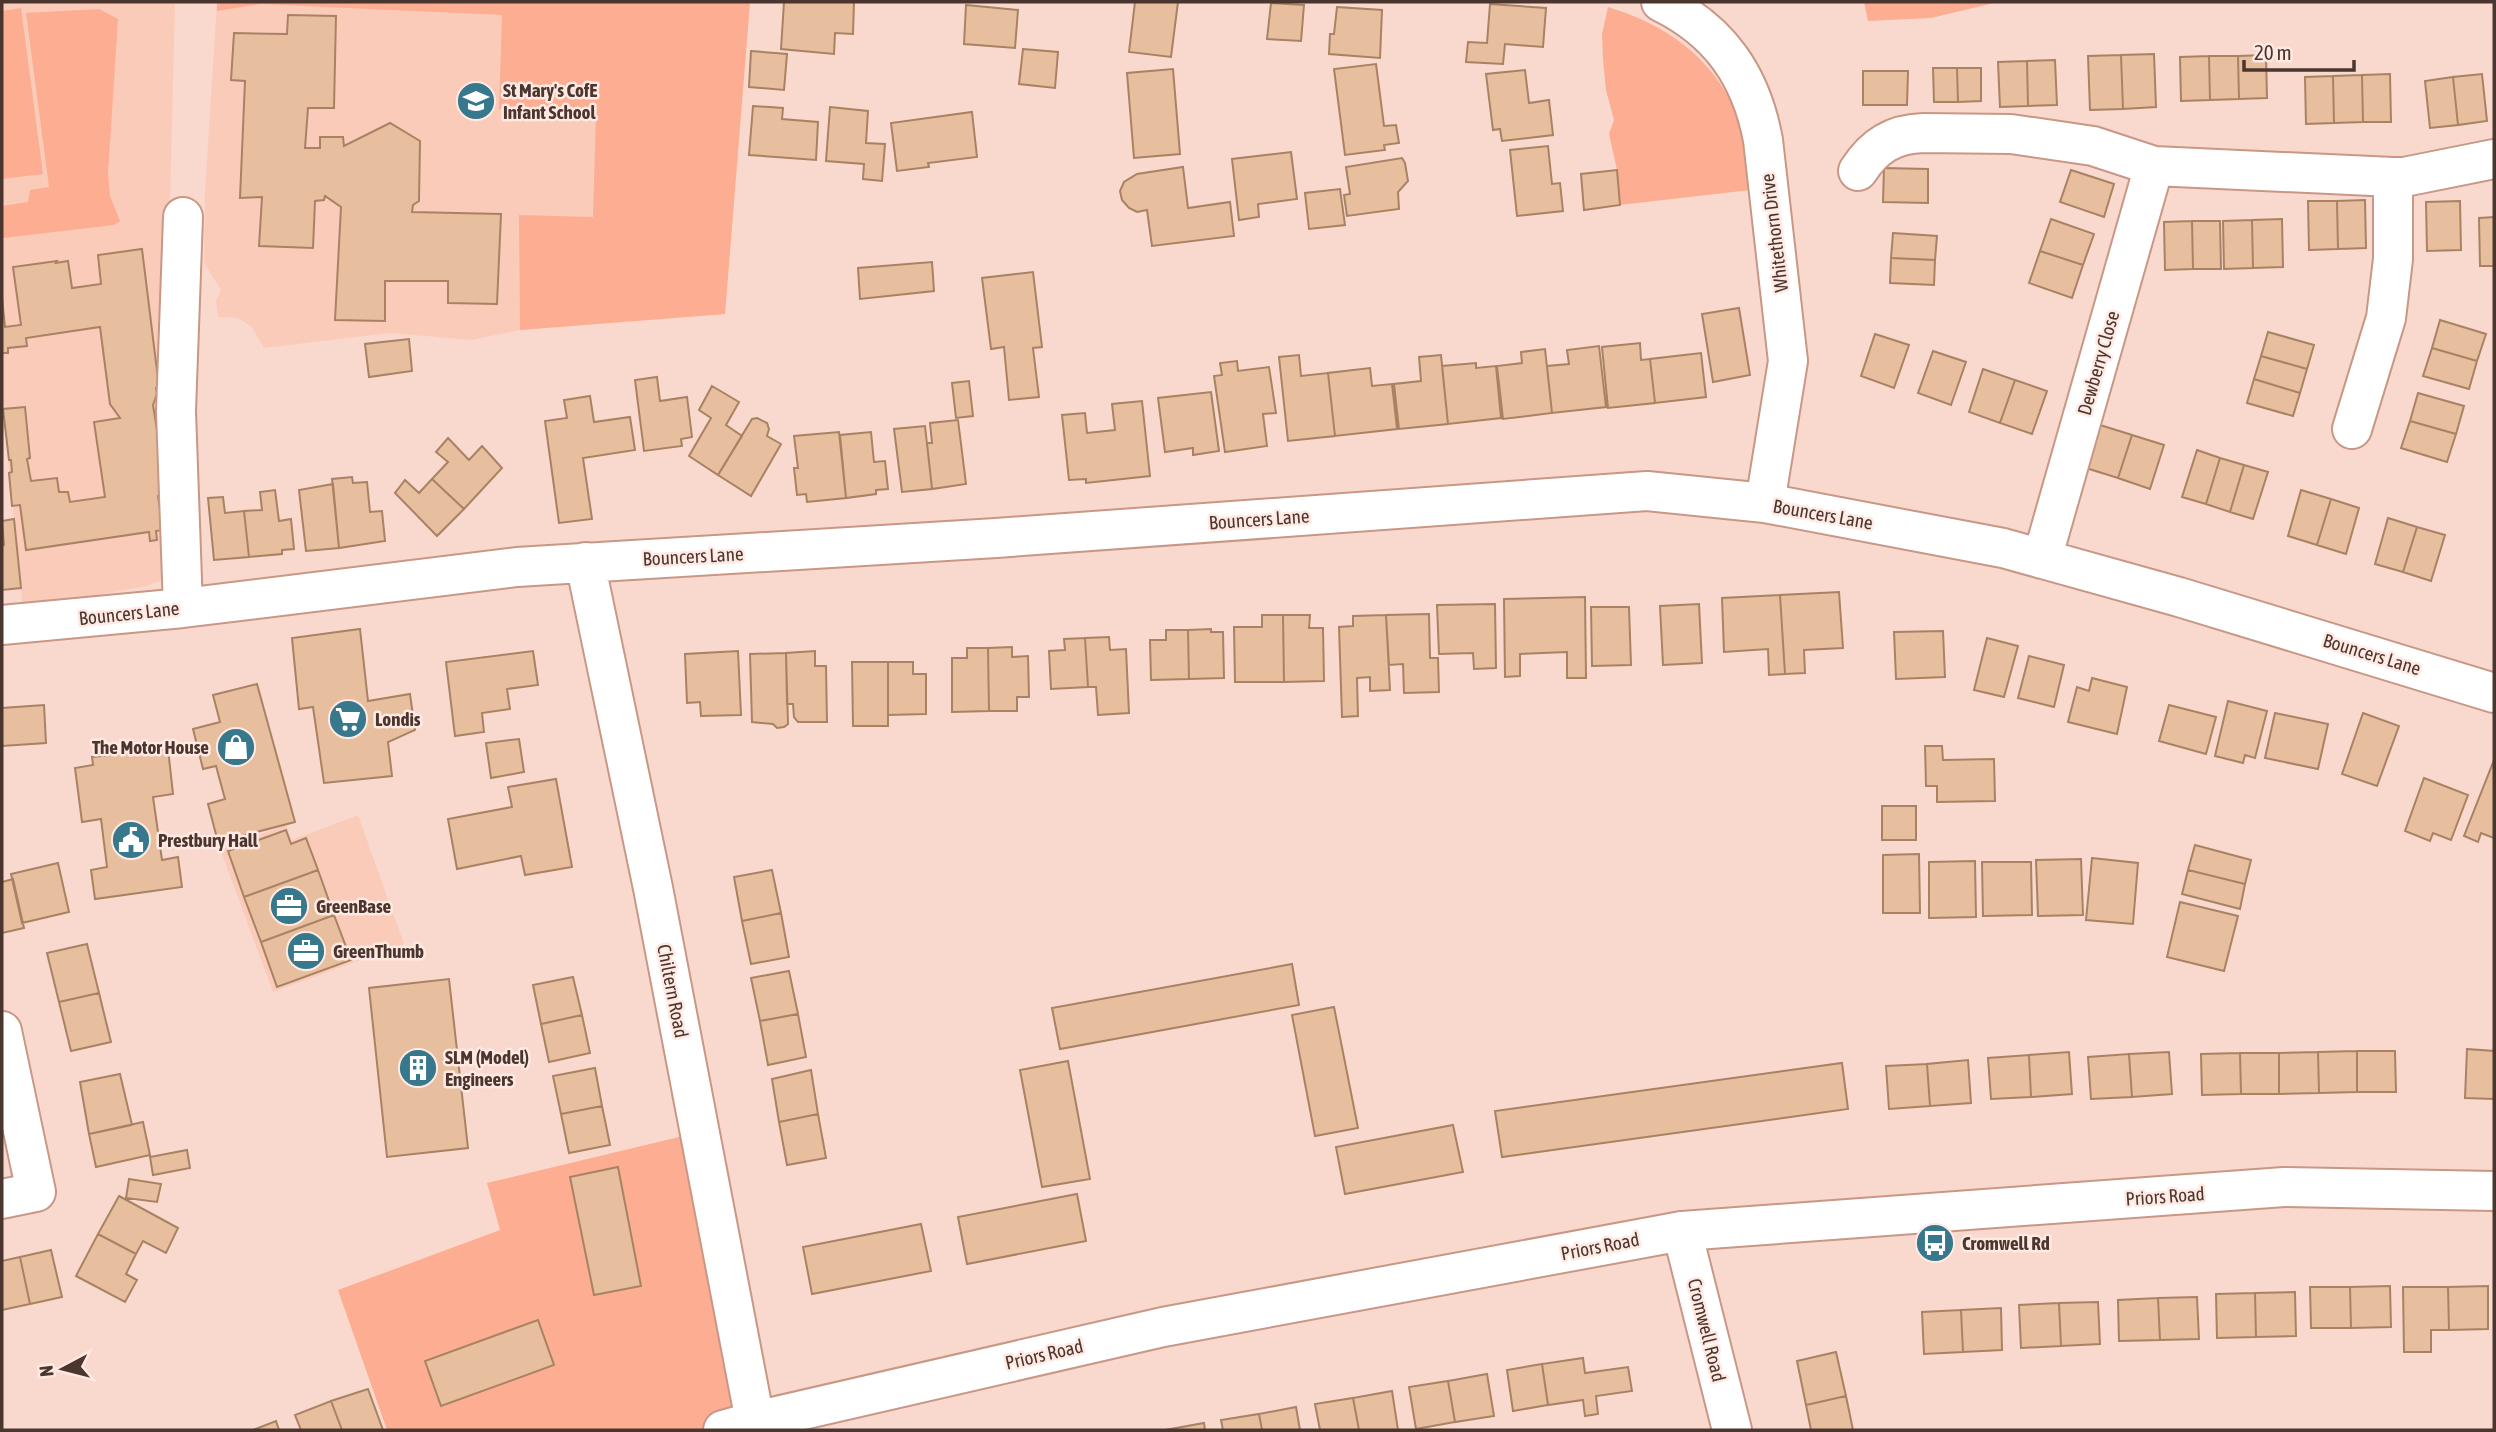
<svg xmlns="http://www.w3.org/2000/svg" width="2496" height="1432" font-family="'Asap Condensed',sans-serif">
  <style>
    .built { fill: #fbcbba }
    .green { fill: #fdad91; fill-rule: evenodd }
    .building { fill: #e8bf9e; stroke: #a88263; stroke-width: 2 }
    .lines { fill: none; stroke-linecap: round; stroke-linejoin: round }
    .minor-casing { stroke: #c89786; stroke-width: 42 }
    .major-casing { stroke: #c89786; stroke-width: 42 }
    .minor { stroke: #fff; stroke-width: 38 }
    .major { stroke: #fff; stroke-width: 38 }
    .labels { text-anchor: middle; stroke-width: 5; stroke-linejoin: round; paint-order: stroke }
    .poi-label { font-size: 19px; font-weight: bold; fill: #4b362f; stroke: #ffe9e2; text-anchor: start }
    .street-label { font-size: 19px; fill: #4b362f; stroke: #ffe9e2 }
  </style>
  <rect width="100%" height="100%" fill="#f9d9ce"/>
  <path class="built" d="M2,2H175L165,404L168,578L146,586L23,609L5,430L2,416Z
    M217,2H750L725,314L520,330L471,340L390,333L264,348L252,327L238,318L218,317L216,300L221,290L204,263L205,191Z
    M358,815L404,944L273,992L220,849L286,825L292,840Z"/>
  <path class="green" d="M217,2H750L725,314L520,330L519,215L593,217L596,113L499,109L502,15L261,4L217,11Z
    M1864,2H1998L1931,18L1868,21Z
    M1608,7C1657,22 1698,47 1725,91C1731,100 1738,110 1741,120C1748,139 1748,169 1750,190L1620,205L1617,170L1609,134L1614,120L1606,90L1603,60L1602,34Z
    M21,8L43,174L2,179V11Z
    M99,9L118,19L108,174L110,196L120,221L114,225L3,238L2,206L28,202L30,190L49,187L26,13Z
    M700,1132L755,1421L723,1430H387L338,1290L500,1230L487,1183ZM617,1167L640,1286L594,1295L570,1177Z"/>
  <path class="building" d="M784,2H854L853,34L835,33L834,54L781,49Z
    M1135,2H1178L1171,57L1129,52Z
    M1271,3L1304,5L1301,41L1267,39Z
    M1490,4L1546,8L1543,47L1505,44L1503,64L1466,62L1468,42L1487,43Z
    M966,5L1018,10L1015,48L964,44Z
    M1337,7L1382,10L1380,58L1329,54L1330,34H1334Z
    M288,15L336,16L334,108H308L305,148H320V137H343L344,146L390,123L420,141L419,201L413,205L412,212L501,214L497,304L448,303V281H385V321L335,320L341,207L325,196L324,200L315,201L313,248L259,246L262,197L240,198L245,81L231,80L234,33L287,34Z
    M1023,49L1058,52L1055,88L1019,84Z
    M751,51L787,54L784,90L749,87Z
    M2154,54L2156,107L2123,109L2121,55Z
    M2121,55L2123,109L2090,110L2088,56Z
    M2266,55L2267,98L2239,99L2238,56Z
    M2209,56L2210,100L2181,101L2180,57Z
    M2209,56H2238L2239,99L2210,100Z
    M2055,60L2057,105L2028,106L2027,61Z
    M2027,61L2028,106L2000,107L1998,62Z
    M1376,64L1384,126L1396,125L1399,143L1384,145L1385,150L1345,155L1334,69Z
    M1933,68H1957L1958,102H1934Z
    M1957,68H1981V101L1958,102Z
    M1173,69L1180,154L1134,158L1127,73Z
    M1525,70L1529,103L1549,100L1553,135L1502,141L1500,129L1493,130L1486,74Z
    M1863,71H1908L1907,105H1863Z
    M2390,74L2391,122H2363L2362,75Z
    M2482,74L2487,121L2458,125L2453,77Z
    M2362,75L2363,122L2334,123L2333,76Z
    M2333,76L2334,123L2306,124L2305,77Z
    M2453,77L2458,125L2430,128L2425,81Z
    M753,106L783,108L782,119L818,122L816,160L749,155Z
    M830,107L868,111L866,143L885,144L882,181L863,179L864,164L826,161Z
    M972,112L977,157L928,163L929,167L897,171L891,123Z
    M1548,146L1552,184L1560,183L1563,211L1517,216L1510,150Z
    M1291,152L1297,199L1258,204L1259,217L1239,220L1232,159Z
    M1402,158L1405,163L1408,181L1398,192L1399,209L1347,216L1344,195L1350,194L1346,167Z
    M1183,167L1188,208L1230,202L1234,236L1152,246L1147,210L1137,212L1129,208L1122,200L1120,191L1124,182L1137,174Z
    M1884,168L1928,169V203L1883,202Z
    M1617,170L1620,205L1584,210L1581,174Z
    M2071,170L2114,184L2104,217L2060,202Z
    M1340,189L1345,225L1309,229L1305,193Z
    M2365,200L2366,248L2338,249L2337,201Z
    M2308,201H2337L2338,249L2309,250Z
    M2460,201L2461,250L2427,251L2426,202Z
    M2494,217V266H2480L2479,218Z
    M2051,219L2094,234L2083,265L2040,251Z
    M2282,219L2283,267L2253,268L2252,220Z
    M2252,220L2253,268L2224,269L2223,221Z
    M2192,221L2193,269L2165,270L2164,222Z
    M2192,221H2220L2221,269H2193Z
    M1893,233L1937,236L1935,260L1891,258Z
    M142,249L159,387L156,388L157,394L153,405L163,467L165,495L158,496L163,530L156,531L157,540L150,541L149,532L26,550L20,505L12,506L9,473L12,472L11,460H9L3,409L25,407L30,458L27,459L31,481L57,478L59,492H68L70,502L105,497L94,422L120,418L110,404L100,327L26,338L27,346L8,348V353H2V297L5,327L21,325L13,267L57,261L56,263L68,261L72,288L101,284L98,255Z
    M2040,251L2083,265L2072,298L2029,283Z
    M1891,258L1935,260L1934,285L1890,283Z
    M932,262L934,291L860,299L858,268Z
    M1033,272L1042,347L1033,348L1039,397L1009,400L1004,347L991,349L982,278Z
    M1739,308L1750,375L1713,382L1702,314Z
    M2440,320L2486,334L2477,361L2432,348Z
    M2268,332L2314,345L2307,369L2261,356Z
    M1875,334L1909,345L1894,388L1861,376Z
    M409,339L412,371L369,377L365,344Z
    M1640,343L1641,360L1650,359L1655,403L1608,408L1602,347Z
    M1599,346L1606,407L1552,413L1547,366L1569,364L1567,350Z
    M2432,348L2477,361L2469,389L2423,376Z
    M1545,349L1552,413L1503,419L1497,366L1522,363L1521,352Z
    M1933,351L1966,362L1951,405L1918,393Z
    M1701,353L1706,397L1655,403L1650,359Z
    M1299,355L1301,376L1328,373L1335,436L1288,441L1279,357Z
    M1441,355L1448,424L1399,429L1394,384L1421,381L1419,357Z
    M2261,356L2307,369L2300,393L2254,379Z
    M1237,361L1238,371L1269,367L1276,413L1263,414L1267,446L1225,452L1214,376L1222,375L1220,363Z
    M1476,363V368L1496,366L1501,418L1448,424L1442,366Z
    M1370,368L1372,386L1392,384L1397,429L1335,436L1328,373Z
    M1983,369L2015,380L2000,423L1969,412Z
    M657,377L660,401L687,397L692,437L681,439L682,446L644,451L635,380Z
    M2254,379L2300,393L2293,416L2247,403Z
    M2015,380L2047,391L2032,434L2000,423Z
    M969,381L973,416L956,418L952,383Z
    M712,386L739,402L726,425L742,436L718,475L689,456L711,418L699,410Z
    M1211,392L1219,451L1193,455V448L1165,452L1158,398Z
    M2418,393L2464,406L2456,434L2410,421Z
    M590,396L594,422L630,417L635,450L583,458L592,519L559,523L545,421L567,418L564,400Z
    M1142,401L1150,476L1086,483V479L1069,480L1062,415L1085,413L1087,433L1115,430L1112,404Z
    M757,418L767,423L769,429L767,436L781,444L751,496L718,475L752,419Z
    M958,420L966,484L932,489L927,443H932L930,423Z
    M2410,421L2456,434L2447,462L2401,448Z
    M2100,425L2132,435L2118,478L2086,468Z
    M925,426L932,489L902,492L894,429Z
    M839,432L846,498L807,502L806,494L797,495L794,468H798L794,436Z
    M871,432L874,462L885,461L888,489L876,490V494L846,498L840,435Z
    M2132,435L2164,445L2150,489L2118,478Z
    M448,438L469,460L482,446L502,468L464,509L432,479L448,462L436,452Z
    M2197,450L2220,458L2206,504L2182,497Z
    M2220,458L2244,465L2230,512L2206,504Z
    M2244,465L2268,472L2253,519L2230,512Z
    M352,477L353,483L367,482L370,512L382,511L385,541L339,548L332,479Z
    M432,479L464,509L437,536L395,493L405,480L419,493Z
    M333,484L339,548L306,551L299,490Z
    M275,490L279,521L291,519L294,549L282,550V554L249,557L244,511L262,510L260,492Z
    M2301,490L2331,499L2317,545L2288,536Z
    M223,497L225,513L244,511L249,557L214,560L208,498Z
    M2331,499L2359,508L2346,554L2317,545Z
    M2388,518L2417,527L2403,572L2375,564Z
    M14,519L21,588L2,590V546L4,545L2,521Z
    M2417,527L2445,535L2431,581L2403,572Z
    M1839,592L1843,648L1804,650L1805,673L1785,674L1780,595Z
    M1780,595L1785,674L1769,675L1768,649L1724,652L1722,598Z
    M1585,597L1586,678H1567V652L1520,654V676L1505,677L1504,599Z
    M1495,604L1496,668L1474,669L1473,653L1439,654L1437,605Z
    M1699,604L1702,663L1663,665L1660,606Z
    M1591,607H1629L1631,665L1592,666Z
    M1429,614L1430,658H1438L1439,692L1404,693L1403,664L1389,665L1386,615Z
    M1262,615H1283L1284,682H1235L1234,627H1262Z
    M1283,615H1310L1309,628H1323L1324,681L1284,682Z
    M1386,615L1390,690L1370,691V677L1357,678L1358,716L1342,717L1339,627L1353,626V616Z
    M360,629L368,701L410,694L415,730L388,742L392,776L324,783L313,707L299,709L292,638Z
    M1211,629V632H1223L1224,678L1189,679L1188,630Z
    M1166,630H1188L1189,679L1151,680L1150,640H1166Z
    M1943,631L1945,677L1896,679L1894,632Z
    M1109,637L1110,650L1126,649L1129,713L1098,715L1096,687H1088L1085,638Z
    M1085,638L1088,687L1051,689L1049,651L1065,650L1064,639Z
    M1987,638L2018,646L2004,697L1974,690Z
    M1012,647V657L1028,656L1029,697H1017V711H989L988,648Z
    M967,648H988L989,711L952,712V658H967Z
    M533,651L538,685L507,689L510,709L482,713L484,732L455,736L446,662Z
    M738,651L741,715L701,716L700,702L687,703L685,654Z
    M815,651V666H826L827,722H798L794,717L793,704H787L786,653Z
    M786,653L788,724L784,727L777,728L773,724L752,722L750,654Z
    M2029,656L2064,665L2054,707L2018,698Z
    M852,662H888V726H853Z
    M888,662H913V674H926V714L888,715Z
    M2092,678L2127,687L2117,734L2068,722L2077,687L2089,691Z
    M257,684L295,822L218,842L208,804L225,799L216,766L203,769L193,729L220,722L213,695Z
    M2228,701L2267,711L2255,758L2245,755L2243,763L2215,756Z
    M44,705L46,743L2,746V708Z
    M2169,705L2216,717L2206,754L2159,741Z
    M2275,713L2328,724L2318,769L2265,758Z
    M2363,713L2399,726L2377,786L2342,774Z
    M519,739L524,772L491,778L486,743Z
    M1925,746H1942L1943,760L1994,759L1995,801L1937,802V786H1926Z
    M168,749L173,794L153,797L162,860L178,857L182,887L95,899L91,870L107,867L101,819L82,822L75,768L93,765L92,757Z
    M2494,760V838L2481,833L2478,842L2464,836Z
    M2424,778L2468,795L2451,840L2433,833L2430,841L2405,831Z
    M556,779L572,867L525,875L521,856L457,869L448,819L512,807L508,787Z
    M1882,806H1916V840H1882Z
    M286,830L291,844L306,838L318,870L244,897L228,851Z
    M2195,845L2251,860L2245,884L2188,870Z
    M1919,854L1920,913H1883V855Z
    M2092,858L2138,863L2133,924L2086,920Z
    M2081,859L2083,915L2038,916L2036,860Z
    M1975,861L1976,917L1929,918V862Z
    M1982,862H2031L2032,915L1983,916Z
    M58,863L69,912L22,923L11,874Z
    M318,870L334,915L261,942L244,897Z
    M772,870L781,913L742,921L734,877Z
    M2188,870L2245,884L2240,909L2182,894Z
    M13,879L24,928L2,933V882Z
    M2180,902L2238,916L2224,971L2167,957Z
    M781,913L789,957L751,964L742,921Z
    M334,915L351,960L277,987L261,942Z
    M87,944L99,993L59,1002L47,953Z
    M1292,964L1299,1005L1060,1049L1052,1008Z
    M789,971L798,1014L760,1021L751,978Z
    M573,977L582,1015L541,1024L533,985Z
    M449,979L468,1148L387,1157L369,988Z
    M99,993L111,1042L71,1051L59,1002Z
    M1334,1007L1358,1128L1315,1136L1292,1015Z
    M798,1014L806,1057L768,1065L760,1021Z
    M582,1015L590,1053L549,1062L541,1024Z
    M2467,1049L2494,1051V1099L2465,1098Z
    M2357,1051H2395L2396,1092H2357Z
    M2357,1051V1092L2319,1093L2318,1052Z
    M2069,1052L2072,1094L2031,1097L2029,1055Z
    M2169,1052L2172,1094L2132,1097L2129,1054Z
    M2318,1052L2319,1093L2279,1094V1053Z
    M2240,1053L2241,1094L2202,1095L2201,1054Z
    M2240,1053H2279V1094H2241Z
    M2129,1054L2132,1097L2091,1099L2088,1057Z
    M2029,1055L2031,1097L1991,1099L1988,1058Z
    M1968,1060L1971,1103L1930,1106L1927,1064Z
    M1068,1061L1090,1179L1042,1187L1020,1070Z
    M1842,1063L1848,1109L1502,1157L1495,1111Z
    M1927,1064L1930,1106L1889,1109L1886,1066Z
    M595,1068L602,1106L561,1114L553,1076Z
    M811,1070L818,1114L779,1122L772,1079Z
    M120,1074L132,1125L89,1134L80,1082Z
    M602,1106L610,1145L569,1153L561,1114Z
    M818,1114L826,1158L787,1165L779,1122Z
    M143,1122L150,1155L96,1167L89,1134Z
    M1453,1125L1463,1172L1345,1194L1336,1147Z
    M187,1150L190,1168L153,1175L150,1157Z
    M618,1167L641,1286L594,1295L570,1177Z
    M129,1179L161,1184L157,1202L126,1198Z
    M1077,1194L1086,1241L967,1264L958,1217Z
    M119,1196L178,1228L166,1253L143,1241L136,1254L98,1234Z
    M921,1224L931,1271L812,1294L803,1247Z
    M98,1234L136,1254L126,1274L137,1280L125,1302L76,1276Z
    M51,1250L62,1297L30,1304L20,1257Z
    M20,1257L30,1304L2,1310V1261Z
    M2390,1286L2391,1327L2351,1328L2350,1287Z
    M2488,1286V1329L2449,1330L2448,1287Z
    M2310,1287H2350L2351,1328H2311Z
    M2403,1287H2448L2449,1330H2431V1352H2404Z
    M2295,1292L2296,1336L2256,1337L2255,1293Z
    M2255,1293L2256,1337L2217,1338L2216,1294Z
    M2197,1297L2199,1339L2160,1340L2158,1298Z
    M2158,1298L2160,1340L2119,1341L2118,1300Z
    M2098,1302L2100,1344L2061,1346L2059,1303Z
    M2059,1303L2061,1346L2021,1348L2019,1305Z
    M2001,1308L2002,1350L1963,1352L1961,1310Z
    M1961,1310L1963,1352L1924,1354L1922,1312Z
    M538,1320L554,1365L441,1406L425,1361Z
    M1836,1352L1846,1396L1806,1405L1797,1361Z
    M1583,1358L1585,1373L1628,1367L1632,1391L1596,1396L1598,1414L1585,1416L1583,1400L1548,1405L1542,1364Z
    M1542,1364L1548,1405L1513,1411L1507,1370Z
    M1487,1374L1494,1416L1455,1422L1448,1381Z
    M1448,1381L1455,1422L1416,1429L1409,1387Z
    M368,1389L383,1430H342L331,1401Z
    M1392,1391L1398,1430H1359L1353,1398Z
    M1846,1396L1853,1430H1811L1806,1405Z
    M1353,1398L1359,1430H1320L1315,1404Z
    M331,1401L342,1430H301L295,1415Z
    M1296,1407L1300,1430H1262L1259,1414Z
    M1259,1414L1262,1430H1223L1221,1420Z
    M276,1421L279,1430H253Z
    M1204,1423L1205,1430H1165Z"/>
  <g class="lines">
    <g class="minor-casing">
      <path id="minor" d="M1661,2C1720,31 1751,76 1763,140L1788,361L1765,503
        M1858,171C1874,146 1893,134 1923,133L2011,134L2093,146L2154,166
        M2352,429L2386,318L2393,259V177
        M2042,559L2154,166L2393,177H2404L2494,159
        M585,562L653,888L755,1421
        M183,608L176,411L183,217
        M2,625L183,608L517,567L996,538L1647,491L1765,503L2003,548L2179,597L2494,693
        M2,1031L36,1192L2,1199
        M1682,1231L1732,1430"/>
    </g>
    <g class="major-casing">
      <path id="major" d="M723,1430L755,1421L1163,1327L1682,1231L2284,1187L2494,1191"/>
    </g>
    <use href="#minor" class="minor"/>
    <use href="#major" class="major"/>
  </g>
  <defs>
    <g id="school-disc" transform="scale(2.0125)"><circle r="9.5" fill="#38788c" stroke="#ffe9e2"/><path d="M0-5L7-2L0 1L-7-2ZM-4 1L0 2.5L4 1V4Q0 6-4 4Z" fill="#fff"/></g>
    <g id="supermarket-disc" transform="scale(2.0125)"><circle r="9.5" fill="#38788c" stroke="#ffe9e2"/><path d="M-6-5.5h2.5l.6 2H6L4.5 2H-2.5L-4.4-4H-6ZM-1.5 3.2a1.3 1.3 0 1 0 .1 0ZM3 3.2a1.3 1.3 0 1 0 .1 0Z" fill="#fff"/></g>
    <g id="shop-disc" transform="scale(2.0125)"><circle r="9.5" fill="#38788c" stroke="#ffe9e2"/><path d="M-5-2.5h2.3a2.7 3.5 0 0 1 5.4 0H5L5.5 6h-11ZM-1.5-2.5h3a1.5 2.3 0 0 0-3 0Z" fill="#fff"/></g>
    <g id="civic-disc" transform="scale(2.0125)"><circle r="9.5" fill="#38788c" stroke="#ffe9e2"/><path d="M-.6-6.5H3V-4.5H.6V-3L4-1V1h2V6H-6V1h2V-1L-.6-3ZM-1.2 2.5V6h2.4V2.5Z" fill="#fff"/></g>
    <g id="office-disc" transform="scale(2.0125)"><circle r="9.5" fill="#38788c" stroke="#ffe9e2"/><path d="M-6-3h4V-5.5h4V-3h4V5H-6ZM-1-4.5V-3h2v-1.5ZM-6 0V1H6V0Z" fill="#fff"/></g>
    <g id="building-disc" transform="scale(2.0125)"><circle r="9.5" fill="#38788c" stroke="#ffe9e2"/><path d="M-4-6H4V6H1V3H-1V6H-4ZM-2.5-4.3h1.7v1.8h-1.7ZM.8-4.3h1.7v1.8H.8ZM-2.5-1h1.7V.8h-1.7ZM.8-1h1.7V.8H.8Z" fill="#fff"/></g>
    <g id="bus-disc" transform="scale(2.0125)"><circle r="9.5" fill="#38788c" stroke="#ffe9e2"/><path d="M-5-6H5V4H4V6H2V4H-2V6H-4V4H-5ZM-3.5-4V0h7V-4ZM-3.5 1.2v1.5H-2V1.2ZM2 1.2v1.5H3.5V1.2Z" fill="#fff"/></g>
  </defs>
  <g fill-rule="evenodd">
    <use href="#school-disc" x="476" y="101"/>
    <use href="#supermarket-disc" x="348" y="719"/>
    <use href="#shop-disc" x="236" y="747"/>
    <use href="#civic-disc" x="131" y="840"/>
    <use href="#office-disc" x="289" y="906"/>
    <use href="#office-disc" x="306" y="951"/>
    <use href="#building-disc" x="418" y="1068"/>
    <use href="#bus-disc" x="1935" y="1243"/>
  </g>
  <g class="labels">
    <g class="poi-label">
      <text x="503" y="97">St Mary's CofE<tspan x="503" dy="22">Infant School</tspan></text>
      <text x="375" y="726">Londis</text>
      <text x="209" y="754" text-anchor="end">The Motor House</text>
      <text x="158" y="847">Prestbury Hall</text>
      <text x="316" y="913">GreenBase</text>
      <text x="333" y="958">GreenThumb</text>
      <text x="445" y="1064">SLM (Model)<tspan x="445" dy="22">Engineers</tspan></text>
      <text x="1962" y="1250">Cromwell Rd</text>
    </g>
    <g class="street-label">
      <text transform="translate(1774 233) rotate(-97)" y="7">Whitethorn Drive</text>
      <text transform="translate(2098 363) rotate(-74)" y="7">Dewberry Close</text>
      <text transform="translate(1823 514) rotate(10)" y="7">Bouncers Lane</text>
      <text transform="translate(1259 519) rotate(-4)" y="7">Bouncers Lane</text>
      <text transform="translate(693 556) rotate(-3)" y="7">Bouncers Lane</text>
      <text transform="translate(129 613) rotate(-6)" y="7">Bouncers Lane</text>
      <text transform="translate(2372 654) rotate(17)" y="7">Bouncers Lane</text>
      <text transform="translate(673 991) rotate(79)" y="7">Chiltern Road</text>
      <text transform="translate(2165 1196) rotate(-4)" y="7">Priors Road</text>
      <text transform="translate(1600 1246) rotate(-11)" y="7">Priors Road</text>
      <text transform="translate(1707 1330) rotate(76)" y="7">Cromwell Road</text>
      <text transform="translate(1044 1354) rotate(-13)" y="7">Priors Road</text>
    </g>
  </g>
  <rect width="2496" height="1432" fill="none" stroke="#4b362f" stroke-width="7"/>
  <g transform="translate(63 1369) rotate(263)" stroke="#ffe9e2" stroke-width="5" paint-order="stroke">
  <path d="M0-5L12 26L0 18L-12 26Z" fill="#4b362f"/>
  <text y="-10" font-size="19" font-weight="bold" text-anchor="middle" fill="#4b362f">N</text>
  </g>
  <path d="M2244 60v10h110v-10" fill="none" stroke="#4b362f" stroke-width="3.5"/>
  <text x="2254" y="60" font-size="21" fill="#4b362f" stroke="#ffe9e2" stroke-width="5" paint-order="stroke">20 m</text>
</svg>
